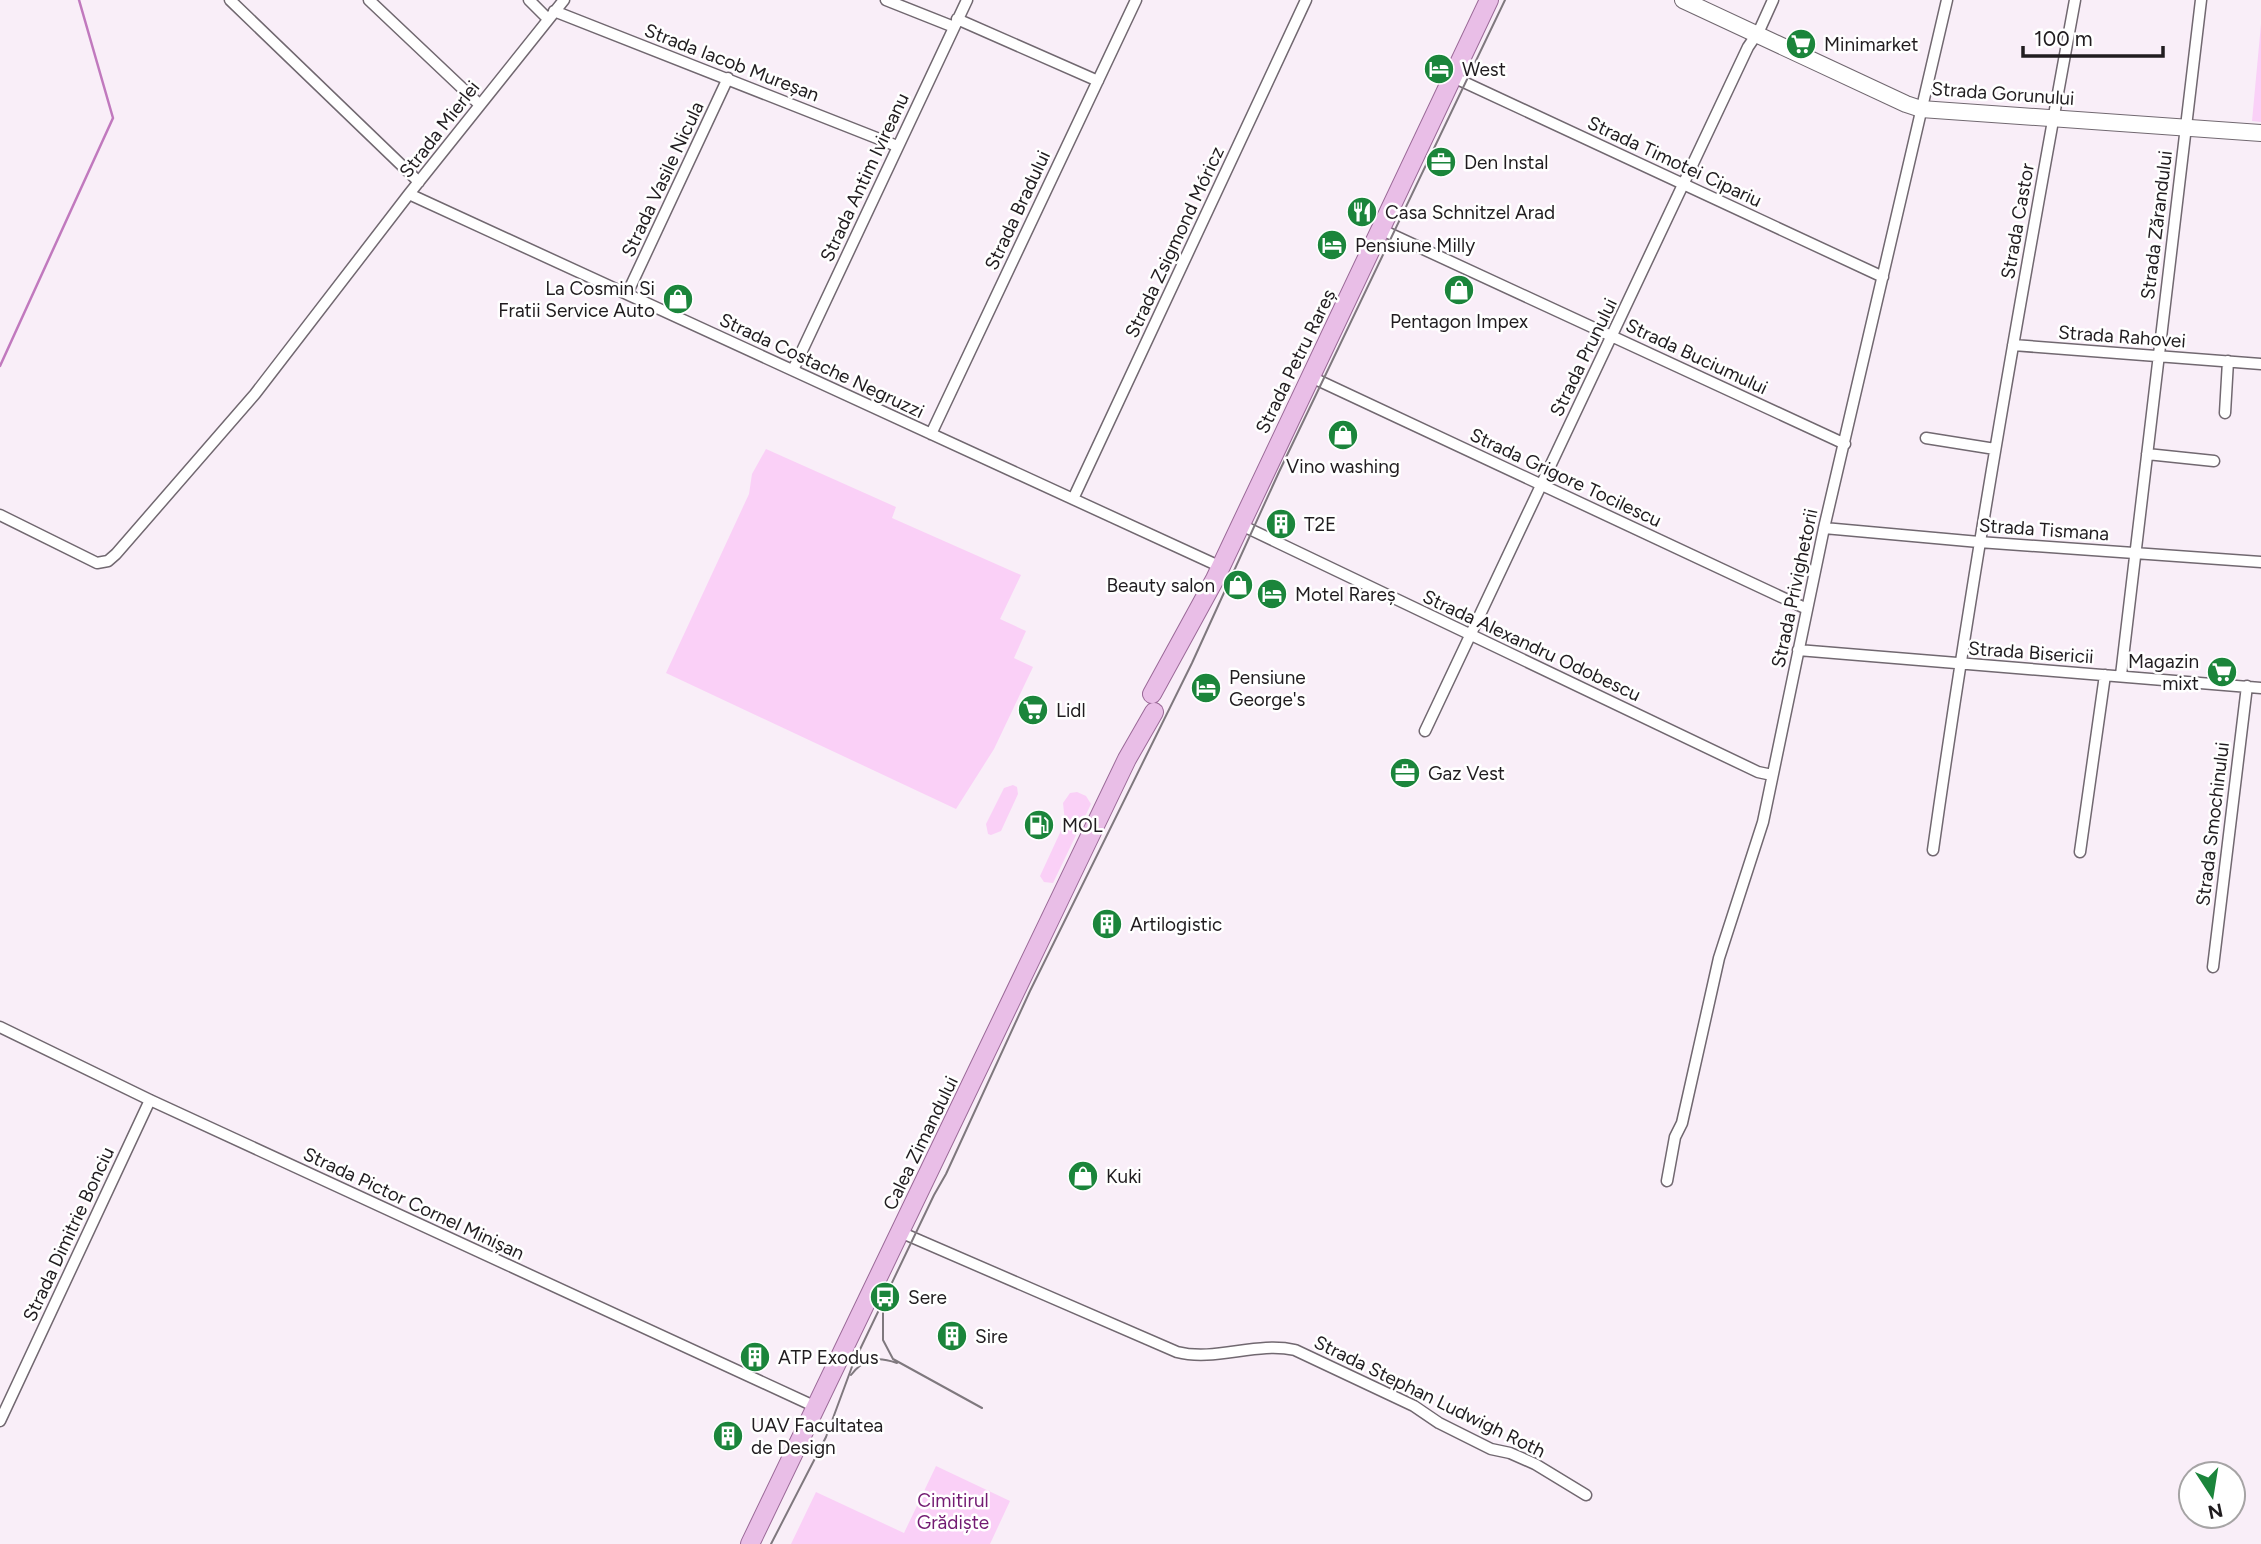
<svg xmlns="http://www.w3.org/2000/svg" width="2261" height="1544" font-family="Figtree,sans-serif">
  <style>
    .green { fill: #fad0f7 }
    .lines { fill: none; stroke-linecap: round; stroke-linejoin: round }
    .stream { stroke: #c179be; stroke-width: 2.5 }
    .street-casing { stroke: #716870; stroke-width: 13 }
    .secondary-casing { stroke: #716870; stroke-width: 18 }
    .primary-casing { stroke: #9a6997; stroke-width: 20 }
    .street { stroke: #fff; stroke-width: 10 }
    .secondary { stroke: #fff; stroke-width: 16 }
    .primary { stroke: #e9bee7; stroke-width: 18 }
    .tram { stroke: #7f787e; stroke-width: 2 }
    .labels { text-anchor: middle; stroke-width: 5; stroke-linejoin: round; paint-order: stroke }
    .poi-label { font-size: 19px; fill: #201c1f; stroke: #fff; text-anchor: start }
    .street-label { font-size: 19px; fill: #201c1f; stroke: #fff }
    .park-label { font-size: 19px; fill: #731b72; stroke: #fff }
  </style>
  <rect width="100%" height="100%" fill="#f9eef8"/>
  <path class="green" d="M2261,24V122L2252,121Z
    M766,449L896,507L892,518L1021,575L1000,619L1026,631L1014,658L1033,667L994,749L956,809L666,673L749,494L752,474Z
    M1013,785L1017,787L1018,794L1001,831L991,835L988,834L986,824L1004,788Z
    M1077,792L1086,796L1091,804L1053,883L1044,882L1040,876L1065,822L1063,803L1070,793Z
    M936,1466L1010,1501L990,1544H791L816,1492L904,1533Z"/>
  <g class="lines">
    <path class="stream" d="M0,366L113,118L79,0"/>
    <g class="street-casing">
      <path id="street" d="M230,0L419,182
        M369,0L480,105
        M529,0L548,19
        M886,0L954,27
        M554,11L897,146
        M957,19L1098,81
        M1453,77L1883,277
        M409,194L1221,567
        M1382,230L1845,444
        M627,294L728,78
        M2013,345L2261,364
        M793,370L967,0
        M1311,377L1807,609
        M2225,413L2228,361
        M931,434L1136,0
        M1926,438L1995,449
        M2147,454L2214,461
        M1073,499L1306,0
        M0,515L97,563L108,561L116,554L255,394L409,194L564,0
        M1241,525L1758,772L1772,775
        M1824,528L1979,542L2261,562
        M1798,650L2261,688
        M2121,675L2201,0
        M1425,731L1748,47L1759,31L1773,0
        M1933,850C1973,566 2023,283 2075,0
        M2080,852L2105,675
        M2213,967L2247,686
        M0,1027L150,1100L816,1407
        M1667,1181L1675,1137L1682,1123L1719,958L1763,822L1824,528L1947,0
        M900,1232L1177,1352C1216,1362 1256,1341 1295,1350L1414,1406L1439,1423L1491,1449L1510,1453L1535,1464L1586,1495
        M0,1421L150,1100"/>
    </g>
    <g class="secondary-casing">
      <path id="secondary" d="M1683,0L1906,104L1921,109L2261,133"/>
    </g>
    <g class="primary-casing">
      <path id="primary" d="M1152,694L1215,579L1489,0
        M750,1544L1127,759L1154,712"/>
    </g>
    <use href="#street" class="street"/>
    <use href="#secondary" class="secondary"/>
    <use href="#primary" class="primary"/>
    <path class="tram" d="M883,1312V1340L893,1359L982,1408
      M851,1375C864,1358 877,1356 897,1363
      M771,1544L826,1437L853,1364L934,1195L946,1174L1030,991L1192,663L1279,472L1505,0"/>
  </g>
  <defs>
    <g id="supermarket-disc" transform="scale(1.575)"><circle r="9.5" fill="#1b853b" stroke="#fff"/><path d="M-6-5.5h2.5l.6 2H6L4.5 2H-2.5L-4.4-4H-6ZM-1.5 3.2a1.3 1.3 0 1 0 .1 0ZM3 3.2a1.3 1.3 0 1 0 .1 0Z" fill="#fff"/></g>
    <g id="hotel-disc" transform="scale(1.575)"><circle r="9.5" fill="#1b853b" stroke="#fff"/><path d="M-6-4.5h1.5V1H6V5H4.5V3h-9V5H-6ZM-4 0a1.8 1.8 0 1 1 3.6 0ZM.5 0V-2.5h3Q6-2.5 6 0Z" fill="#fff"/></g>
    <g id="office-disc" transform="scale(1.575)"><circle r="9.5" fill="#1b853b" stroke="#fff"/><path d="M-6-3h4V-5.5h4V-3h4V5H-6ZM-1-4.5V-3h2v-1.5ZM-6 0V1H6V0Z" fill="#fff"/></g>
    <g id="restaurant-disc" transform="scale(1.575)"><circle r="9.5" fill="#1b853b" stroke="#fff"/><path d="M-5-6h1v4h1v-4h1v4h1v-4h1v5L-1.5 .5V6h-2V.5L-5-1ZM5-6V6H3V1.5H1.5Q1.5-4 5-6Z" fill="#fff"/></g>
    <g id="shop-disc" transform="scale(1.575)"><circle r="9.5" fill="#1b853b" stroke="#fff"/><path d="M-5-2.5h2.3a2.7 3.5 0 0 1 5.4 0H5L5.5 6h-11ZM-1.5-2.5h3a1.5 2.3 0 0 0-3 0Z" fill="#fff"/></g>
    <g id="building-disc" transform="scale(1.575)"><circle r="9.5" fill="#1b853b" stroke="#fff"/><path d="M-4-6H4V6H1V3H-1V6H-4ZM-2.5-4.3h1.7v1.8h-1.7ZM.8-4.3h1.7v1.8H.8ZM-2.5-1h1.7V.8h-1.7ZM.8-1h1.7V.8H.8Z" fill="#fff"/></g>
    <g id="fuel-disc" transform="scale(1.575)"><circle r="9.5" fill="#1b853b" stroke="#fff"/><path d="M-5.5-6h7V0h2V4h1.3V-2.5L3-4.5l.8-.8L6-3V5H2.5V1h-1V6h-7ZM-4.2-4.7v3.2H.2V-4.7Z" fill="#fff"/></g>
    <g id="bus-disc" transform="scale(1.575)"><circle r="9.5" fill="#1b853b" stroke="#fff"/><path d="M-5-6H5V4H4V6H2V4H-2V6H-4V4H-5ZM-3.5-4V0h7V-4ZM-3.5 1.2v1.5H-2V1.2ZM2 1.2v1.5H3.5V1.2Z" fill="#fff"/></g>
  </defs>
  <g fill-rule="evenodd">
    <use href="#supermarket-disc" x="1801" y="44"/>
    <use href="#hotel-disc" x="1439" y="69"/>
    <use href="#office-disc" x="1441" y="162"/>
    <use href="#restaurant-disc" x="1362" y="212"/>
    <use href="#hotel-disc" x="1332" y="245"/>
    <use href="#shop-disc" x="1459" y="290"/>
    <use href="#shop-disc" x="678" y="299"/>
    <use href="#shop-disc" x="1343" y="435"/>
    <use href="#building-disc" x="1281" y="524"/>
    <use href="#shop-disc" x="1238" y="585"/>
    <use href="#hotel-disc" x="1272" y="594"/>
    <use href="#supermarket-disc" x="2222" y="672"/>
    <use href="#hotel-disc" x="1206" y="688"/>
    <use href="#supermarket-disc" x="1033" y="710"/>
    <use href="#office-disc" x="1405" y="773"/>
    <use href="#fuel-disc" x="1039" y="825"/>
    <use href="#building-disc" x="1107" y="924"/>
    <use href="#shop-disc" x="1083" y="1176"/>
    <use href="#bus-disc" x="885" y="1297"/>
    <use href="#building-disc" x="952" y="1336"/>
    <use href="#building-disc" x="755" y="1357"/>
    <use href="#building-disc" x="728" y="1436"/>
  </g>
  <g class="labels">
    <g class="poi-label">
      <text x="1824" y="51">Minimarket</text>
      <text x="1462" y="76">West</text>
      <text x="1464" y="169">Den Instal</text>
      <text x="1385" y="219">Casa Schnitzel Arad</text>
      <text x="1355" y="252">Pensiune Milly</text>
      <text x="655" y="295" text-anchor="end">La Cosmin Si<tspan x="655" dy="22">Fratii Service Auto</tspan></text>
      <text x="1459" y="328" text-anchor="middle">Pentagon Impex</text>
      <text x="1343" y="473" text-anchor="middle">Vino washing</text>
      <text x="1304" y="531">T2E</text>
      <text x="1215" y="592" text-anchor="end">Beauty salon</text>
      <text x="1295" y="601">Motel Rareș</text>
      <text x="2199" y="668" text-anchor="end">Magazin<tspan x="2199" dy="22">mixt</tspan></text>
      <text x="1229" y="684">Pensiune<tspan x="1229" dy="22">George's</tspan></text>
      <text x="1056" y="717">Lidl</text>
      <text x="1428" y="780">Gaz Vest</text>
      <text x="1062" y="832">MOL</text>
      <text x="1130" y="931">Artilogistic</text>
      <text x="1106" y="1183">Kuki</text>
      <text x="908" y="1304">Sere</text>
      <text x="975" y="1343">Sire</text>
      <text x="778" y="1364">ATP Exodus</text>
      <text x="751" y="1432">UAV Facultatea<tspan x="751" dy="22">de Design</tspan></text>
    </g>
    <g class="street-label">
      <text transform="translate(732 62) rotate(21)" y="7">Strada Iacob Mureșan</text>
      <text transform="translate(2003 93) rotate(4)" y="7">Strada Gorunului</text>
      <text transform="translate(439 129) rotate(-52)" y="7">Strada Mierlei</text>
      <text transform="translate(1675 161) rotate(25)" y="7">Strada Timotei Cipariu</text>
      <text transform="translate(864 177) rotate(-65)" y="7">Strada Antim Ivireanu</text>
      <text transform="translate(662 179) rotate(-65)" y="7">Strada Vasile Nicula</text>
      <text transform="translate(1017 210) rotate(-65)" y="7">Strada Bradului</text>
      <text transform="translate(2017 221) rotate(-80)" y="7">Strada Castor</text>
      <text transform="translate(2156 225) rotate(-83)" y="7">Strada Zărandului</text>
      <text transform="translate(1174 242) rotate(-65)" y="7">Strada Zsigmond Móricz</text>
      <text transform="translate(2122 336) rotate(4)" y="7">Strada Rahovei</text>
      <text transform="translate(1697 356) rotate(25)" y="7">Strada Buciumului</text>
      <text transform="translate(1583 357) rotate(-64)" y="7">Strada Prunului</text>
      <text transform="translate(1295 361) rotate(-64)" y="7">Strada Petru Rareș</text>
      <text transform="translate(822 365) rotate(25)" y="7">Strada Costache Negruzzi</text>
      <text transform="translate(1566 477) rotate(25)" y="7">Strada Grigore Tocilescu</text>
      <text transform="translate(2044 529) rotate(4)" y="7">Strada Tismana</text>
      <text transform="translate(1794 588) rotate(-78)" y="7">Strada Privighetorii</text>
      <text transform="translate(1532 645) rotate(25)" y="7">Strada Alexandru Odobescu</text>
      <text transform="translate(2031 652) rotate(4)" y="7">Strada Bisericii</text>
      <text transform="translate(2212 824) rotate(-83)" y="7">Strada Smochinului</text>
      <text transform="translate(920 1143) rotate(-64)" y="7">Calea Zimandului</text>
      <text transform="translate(414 1203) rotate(25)" y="7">Strada Pictor Cornel Minișan</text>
      <text transform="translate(68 1234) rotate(-65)" y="7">Strada Dimitrie Bonciu</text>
      <text transform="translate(1430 1396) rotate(26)" y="7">Strada Stephan Ludwigh Roth</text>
    </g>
    <g class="park-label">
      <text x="953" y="1507">Cimitirul<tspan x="953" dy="22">Grădiște</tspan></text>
    </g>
  </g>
  <g transform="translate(2212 1495) rotate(168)"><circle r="33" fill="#ffffff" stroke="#a6a4a5" stroke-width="2"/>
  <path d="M0-5L12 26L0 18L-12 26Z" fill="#1b853b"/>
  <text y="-10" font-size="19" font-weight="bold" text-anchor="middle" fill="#201c1f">N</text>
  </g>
  <path d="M2023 46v10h140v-10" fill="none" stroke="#201c1f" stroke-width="3.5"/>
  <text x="2034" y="46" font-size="21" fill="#201c1f" stroke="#ffffff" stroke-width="5" paint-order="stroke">100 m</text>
</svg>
